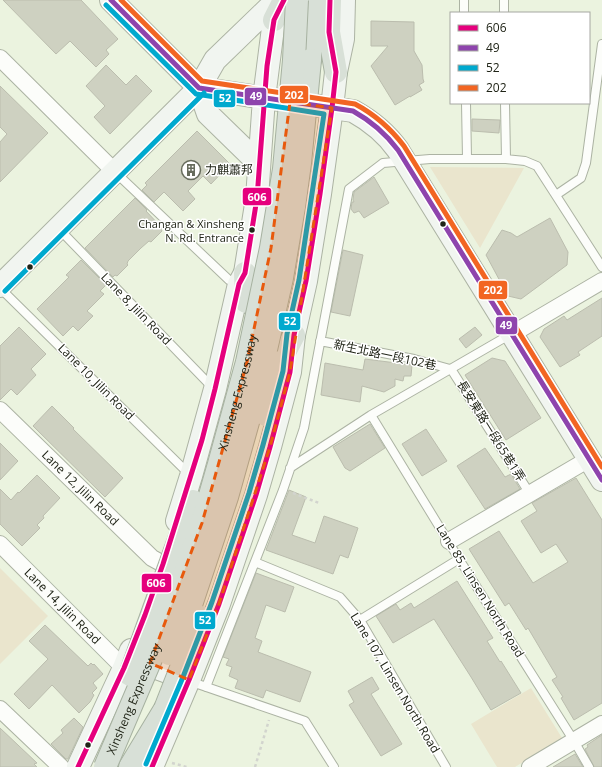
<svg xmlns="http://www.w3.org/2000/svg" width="602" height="767" font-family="'Open Sans','Noto Sans TC',sans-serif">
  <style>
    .green { fill: #eae5cd }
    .building { fill: #ced1c1; stroke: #bbbdae }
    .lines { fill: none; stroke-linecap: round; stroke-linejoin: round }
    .lane-casing { stroke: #acb3a3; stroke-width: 10 }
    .street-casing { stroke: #acb3a3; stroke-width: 18 }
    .secondary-casing { stroke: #acb3a3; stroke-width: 24 }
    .highway-casing { stroke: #a6b1a0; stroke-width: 24 }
    .path { stroke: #d2d4ce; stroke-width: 2.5; stroke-dasharray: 3 3; stroke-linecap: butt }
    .lane { stroke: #fcfdfa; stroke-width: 8 }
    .street { stroke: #fcfdfa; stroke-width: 16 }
    .secondary { stroke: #f1f5f0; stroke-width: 22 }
    .highway { stroke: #d8e0d7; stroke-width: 22 }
    .highway-bridge-casing { stroke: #a6b1a0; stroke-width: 24; stroke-linecap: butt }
    .highway-bridge { stroke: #d8e0d7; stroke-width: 22 }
    .bus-1-casing { stroke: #fff; stroke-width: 8 }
    .bus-2-casing { stroke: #fff; stroke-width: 8 }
    .bus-3-casing { stroke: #fff; stroke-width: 8 }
    .bus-4-casing { stroke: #fff; stroke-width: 8 }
    .bus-1 { stroke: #e5007d; stroke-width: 5 }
    .bus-2 { stroke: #8e44ad; stroke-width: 5 }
    .bus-3 { stroke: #00a9ce; stroke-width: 5 }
    .bus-4 { stroke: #f26522; stroke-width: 5 }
    .marked { fill: #e8590c; fill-opacity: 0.2; stroke: #e8590c; stroke-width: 3; stroke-dasharray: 8 5; stroke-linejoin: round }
    .bus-dot { fill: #202417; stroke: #fff; stroke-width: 1.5 }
    .labels { text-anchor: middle; stroke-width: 3; stroke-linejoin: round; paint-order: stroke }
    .bus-label { font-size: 11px; fill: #202417; stroke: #fff; text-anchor: end }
    .poi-label { font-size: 12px; fill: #202417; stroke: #fff; text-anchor: start }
    .street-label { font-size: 12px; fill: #202417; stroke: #fff }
    .line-badge { stroke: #fff; stroke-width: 1.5 }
    .badge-label { font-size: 11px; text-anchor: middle; font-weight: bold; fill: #fff }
  </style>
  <rect width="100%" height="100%" fill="#ebf3df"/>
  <path class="green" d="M430,167L524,168L480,248Z
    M0,568L48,616L0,664Z
    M531,688L562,738L515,767H497L471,724Z"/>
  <path class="building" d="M3,0H81L118,39L106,50L109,54L96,67L70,41L56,54Z
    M371,21L414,22V51L422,65L423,79L424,82L419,85L422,90L410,97V96L395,105L371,66L388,46H371Z
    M106,65L126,85L136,75L152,91L110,134L94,117L105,106L86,86Z
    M0,86L48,133L0,182V142L7,134L0,127Z
    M472,119L500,120L499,133L472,131Z
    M197,131L230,164L211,184L203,176L188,191L195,199L183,211L164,192L154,202L142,190L147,185L145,183Z
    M374,177L389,203L364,218L359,211L354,213L351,209L352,202H354L353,200L354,192Z
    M135,198L147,210L146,211L162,228L161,229L162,231L151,242L149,241L141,248L128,261L127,264L128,265L117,276L115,275L113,277L85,248Z
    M550,218L568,252L567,265L521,299L508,296L486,255L502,230L511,233L517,237Z
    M343,250L363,255L350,316L331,312Z
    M81,260L106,285L100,291L104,294L87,311L93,316L78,331L73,326L63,336L37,309L69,277L66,275Z
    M602,298V336L578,352L580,355L560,367L540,337L544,329L564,316L567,320Z
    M19,327L46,354L31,369L36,375L17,395L11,389L0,400V346Z
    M475,327L482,335L466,348L459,339Z
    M492,358L505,361L541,418L506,440L465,375Z
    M365,359L412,365L411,376H404L403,381L395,379V386L384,392L362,386L360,402L321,395L325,363L363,370Z
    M52,406L74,428L73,429L123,478L105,497L33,426Z
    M370,424L385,448L350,471L345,468L333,447Z
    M426,429L447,461L422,476L402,444Z
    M0,443L18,461L0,480Z
    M485,448L505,477L511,474L520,489L485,509L457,466Z
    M37,475L60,498L43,516L44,518L37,525L40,528L22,546L0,524V489L11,500L18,492L19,493Z
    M576,478L602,520V703L574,720L561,698L563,697L552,680L557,677L528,628L526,630L509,603L505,606L469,549L499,531L533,583L568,562L556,544L541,553L521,521L537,511L532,503Z
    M289,490L306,497L292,535L315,543L324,516L358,528L348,558L340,555L333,574L266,550Z
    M256,573L294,587L285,612L266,605L255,638L262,641L258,652L311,672L300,702L266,690L263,698L235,688L238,680L229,676L232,667L226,665L229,659L223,657Z
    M457,581L493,638L487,641L500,662L501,661L521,693L491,710L471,677L434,619L393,643L376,616L396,604L400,610L411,603L414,608Z
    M45,625L88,666L91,663L93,665L94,664L103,674L93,683L97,688L92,693L94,695L90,702L79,713L52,685L29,709L14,694L48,659L29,641Z
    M372,677L379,689L371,694L402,744L381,756L349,705L354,702L348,691Z
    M74,718L83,727L68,759H66L51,744L63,733L61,730Z
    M0,728L37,763L34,764L37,767H0Z
    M602,735V767H594L585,749L588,747L587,745Z
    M575,754L583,767H553Z"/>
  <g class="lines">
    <g class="lane-casing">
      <path id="lane" d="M464,0V13
        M504,0V13
        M466,103L467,158
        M505,103L506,159
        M115,172L229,280L238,283
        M556,195L581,178L586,163L602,44
        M59,229L212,387
        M0,288L189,474
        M320,341L414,359L450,369
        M451,369L530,494
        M371,415L459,559L574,741L589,767
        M290,468L371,415L511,334
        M255,562L340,597L360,620L446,767
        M360,620L459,559
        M189,681L305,721L334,767
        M206,687L283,490L304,428L349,189L383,163L430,159H506L525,161L537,166L602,267"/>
    </g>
    <g class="street-casing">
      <g id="street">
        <path d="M0,58L115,172"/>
        <path d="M512,334L602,281"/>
        <path id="s1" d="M0,410L152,558L163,564"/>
        <path d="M449,541L589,459"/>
        <path id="s2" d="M0,544L124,668"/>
        <path d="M0,709L61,767"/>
        <path d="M530,767L602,724"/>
      </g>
    </g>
    <g class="secondary-casing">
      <path id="secondary" d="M111,0L199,88L353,111C371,121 386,133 398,150L602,480
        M199,88L208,114L250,155L259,159
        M0,286L199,88L215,60L274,3
        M177,521L191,476L215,389L239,284L245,273L257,198L264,98L274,20V1
        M145,646L142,653L151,666L189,680
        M78,767L124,668L131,650
        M152,767L189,680L219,604L256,495L270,447L290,372L294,335L306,281L320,194L332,108L336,72L343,39L344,0"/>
    </g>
    <g class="highway-casing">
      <path id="highway" d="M330,0L329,32L336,72
        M274,20L284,0
        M310,60L312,0
        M245,273L246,302
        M280,362L294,335
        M130,767L165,709"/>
    </g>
    <path class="path" d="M293,493L319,503
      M172,763L187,767
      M255,767L269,720"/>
    <use href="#lane" class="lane"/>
    <use href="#street" class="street"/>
    <use href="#secondary" class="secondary"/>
    <use href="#highway" class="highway"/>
    <g class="highway-bridge-casing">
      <g id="highway-bridge">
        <path d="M266,415L280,362"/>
        <path d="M169,654L191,605L227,497L257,390L282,278L294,207L300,163L310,60"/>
        <path d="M130,675L193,501"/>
        <path d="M165,709L201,617"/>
        <path id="s3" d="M105,767L160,638L183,578L202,523L219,464L247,362L271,248L284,169L294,60L297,0"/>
      </g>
    </g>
    <use href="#highway-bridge" class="highway-bridge"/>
    <g class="bus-1-casing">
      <path id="bus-1" d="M78,767L124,668L145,615L163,564L202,440L215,389L239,284L245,273L257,198L267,66L274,20L284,0
        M152,767L189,680L219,604L256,495L270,447L290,372L294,335L306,281L320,194L332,108L336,72L329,32L330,0"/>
    </g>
    <g class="bus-2-casing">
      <path id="bus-2" d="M111,0L199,88L353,111C371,121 386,134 398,150L602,480"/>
    </g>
    <g class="bus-3-casing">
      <path id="bus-3" d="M106,5L196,94L324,114L299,280L287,334L283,371L263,445L249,493L212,602L183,677L146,764
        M5,291L204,93"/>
    </g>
    <g class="bus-4-casing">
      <path id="bus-4" d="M121,0L202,81L355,104C374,114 391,129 404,146L602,467"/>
    </g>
    <use href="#bus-1" class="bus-1"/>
    <use href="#bus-2" class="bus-2"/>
    <use href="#bus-3" class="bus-3"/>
    <use href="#bus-4" class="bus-4"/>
  </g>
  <path class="marked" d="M290,102L332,108L290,372L270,447L219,604L189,680L150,663L202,523L247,362L271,248Z"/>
  <defs>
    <g id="building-ring" transform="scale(1)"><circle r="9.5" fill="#fff" stroke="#676c5d" stroke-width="1.5"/><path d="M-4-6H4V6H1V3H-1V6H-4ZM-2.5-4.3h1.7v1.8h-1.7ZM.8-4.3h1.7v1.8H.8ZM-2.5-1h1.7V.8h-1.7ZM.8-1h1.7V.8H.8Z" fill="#676c5d"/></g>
  </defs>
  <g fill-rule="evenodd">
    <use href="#building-ring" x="191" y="170"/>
  </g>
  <g class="bus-dot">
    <circle cx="443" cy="224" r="3.5"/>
    <circle cx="252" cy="230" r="3.5"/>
    <circle cx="30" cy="267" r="3.5"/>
    <circle cx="88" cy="745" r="3.5"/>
  </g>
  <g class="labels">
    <g class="bus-label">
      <text x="244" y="228">Changan &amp; Xinsheng<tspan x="244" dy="14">N. Rd. Entrance</tspan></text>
    </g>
    <g class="poi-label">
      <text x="205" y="174">力麒蕭邦</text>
    </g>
    <g class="street-label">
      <text transform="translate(136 309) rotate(46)" y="4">Lane 8, Jilin Road</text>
      <text transform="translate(385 355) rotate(12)" y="4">新生北路一段102巷</text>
      <text transform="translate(96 382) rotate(45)" y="4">Lane 10, Jilin Road</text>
      <text dy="4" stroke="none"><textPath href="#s3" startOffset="398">Xinsheng Expressway</textPath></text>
      <text transform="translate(491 431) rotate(58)" y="4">長安東路一段65巷1弄</text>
      <text dy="4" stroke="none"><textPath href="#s1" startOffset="112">Lane 12, Jilin Road</textPath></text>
      <text transform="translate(480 591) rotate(58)" y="4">Lane 85, Linsen North Road</text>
      <text dy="4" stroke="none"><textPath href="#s2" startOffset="88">Lane 14, Jilin Road</textPath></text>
      <text transform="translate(395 683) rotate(59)" y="4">Lane 107, Linsen North Road</text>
      <text dy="4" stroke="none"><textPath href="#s3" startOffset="74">Xinsheng Expressway</textPath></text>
    </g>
  </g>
  <g class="line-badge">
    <rect x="279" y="85" width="30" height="19" rx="4" fill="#f26522"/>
    <rect x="244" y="87" width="23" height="19" rx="4" fill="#8e44ad"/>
    <rect x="213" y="89" width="23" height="19" rx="4" fill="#00a9ce"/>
    <rect x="242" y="187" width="30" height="19" rx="4" fill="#e5007d"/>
    <rect x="478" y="280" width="30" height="20" rx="4" fill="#f26522"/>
    <rect x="278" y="312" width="23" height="19" rx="4" fill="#00a9ce"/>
    <rect x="495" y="316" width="23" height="19" rx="4" fill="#8e44ad"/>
    <rect x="141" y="573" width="31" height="20" rx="4" fill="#e5007d"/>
    <rect x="194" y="611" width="22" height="19" rx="4" fill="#00a9ce"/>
  </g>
  <g class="badge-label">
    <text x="294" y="99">202</text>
    <text x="256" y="100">49</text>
    <text x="225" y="102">52</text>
    <text x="257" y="201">606</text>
    <text x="493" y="294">202</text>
    <text x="290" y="325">52</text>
    <text x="506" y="329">49</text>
    <text x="156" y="587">606</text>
    <text x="205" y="624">52</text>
  </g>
  <rect x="450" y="12" width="140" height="92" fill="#ffffff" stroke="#a6a7a2"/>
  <rect x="458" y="25" width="20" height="6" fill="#e5007d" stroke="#a6a7a2"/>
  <text x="486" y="32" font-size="12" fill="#202417">606</text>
  <rect x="458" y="45" width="20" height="6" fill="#8e44ad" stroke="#a6a7a2"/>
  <text x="486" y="52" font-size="12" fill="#202417">49</text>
  <rect x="458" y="65" width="20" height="6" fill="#00a9ce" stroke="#a6a7a2"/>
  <text x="486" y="72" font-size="12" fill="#202417">52</text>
  <rect x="458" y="85" width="20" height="6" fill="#f26522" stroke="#a6a7a2"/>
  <text x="486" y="92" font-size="12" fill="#202417">202</text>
</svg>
